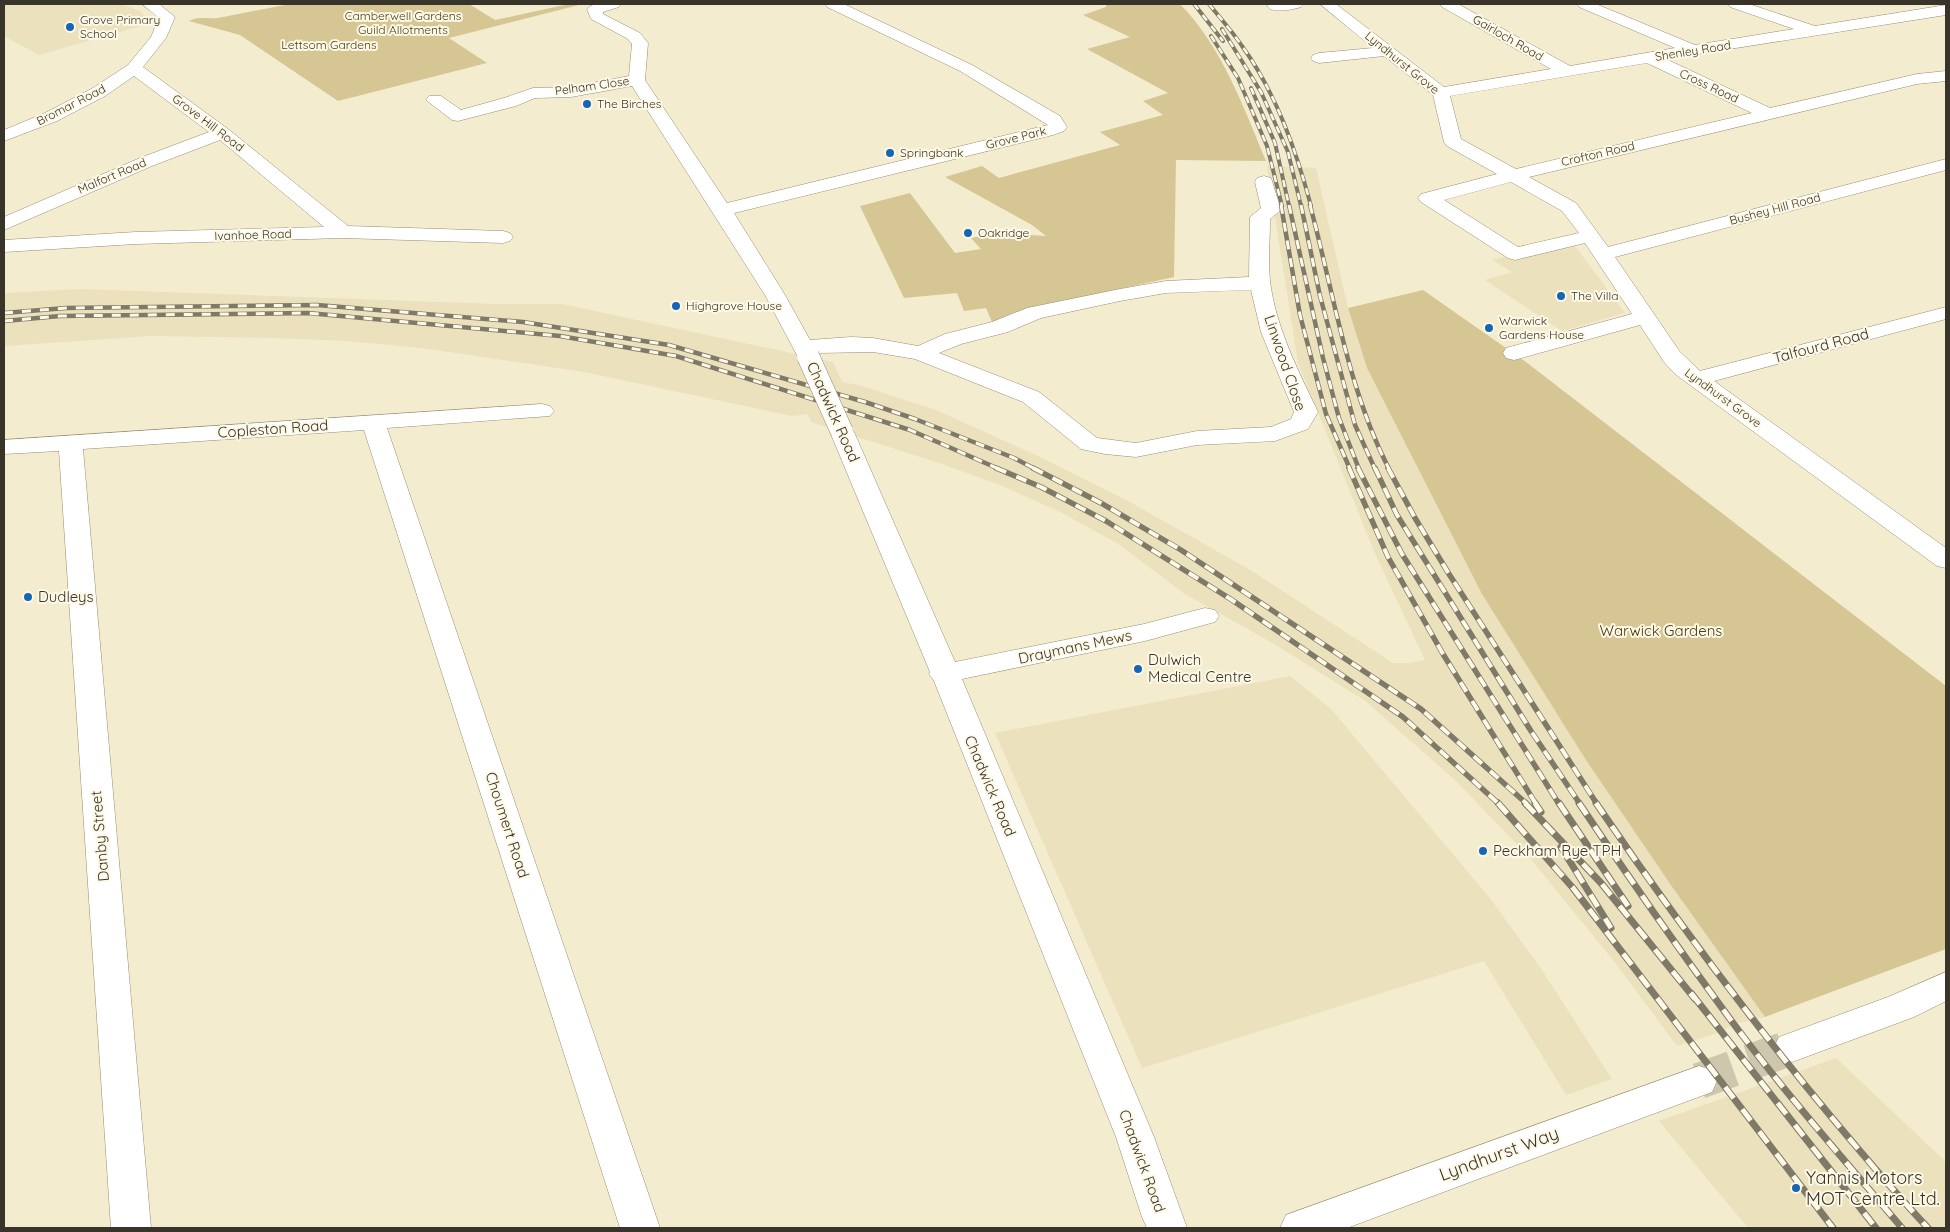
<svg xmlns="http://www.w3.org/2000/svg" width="1950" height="1232" font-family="Quicksand,sans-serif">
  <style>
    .built { fill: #ece1bd }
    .green { fill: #d5c694 }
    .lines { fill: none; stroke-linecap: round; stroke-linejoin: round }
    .street-tunnel { stroke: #cec7ae; stroke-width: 36; stroke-dasharray: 36 18; stroke-linecap: butt }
    .street-casing { stroke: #968e73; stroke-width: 1 }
    .street { fill: #fff; fill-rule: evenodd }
    .rail-far3-casing { stroke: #7f7967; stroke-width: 4 }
    .rail-far2-casing { stroke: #7f7967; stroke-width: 4.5 }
    .rail-far1-casing { stroke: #7f7967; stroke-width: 5.5 }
    .rail-casing { stroke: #7f7967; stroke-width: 7 }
    .rail-far3 { stroke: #fef9e7; stroke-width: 2.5; stroke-dasharray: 7; stroke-linecap: butt }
    .rail-far2 { stroke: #fef9e7; stroke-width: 3; stroke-dasharray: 9; stroke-linecap: butt }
    .rail-far1 { stroke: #fef9e7; stroke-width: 4; stroke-dasharray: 11; stroke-linecap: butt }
    .rail { stroke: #fef9e7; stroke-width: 5; stroke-dasharray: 14; stroke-linecap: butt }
    .street-bridge-casing { stroke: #968e73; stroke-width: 23; stroke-linecap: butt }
    .street-bridge { stroke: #fff; stroke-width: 22 }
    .poi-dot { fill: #1765b4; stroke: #fef9e7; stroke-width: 2 }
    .labels { text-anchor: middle; stroke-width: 4; stroke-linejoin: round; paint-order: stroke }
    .far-park-label { font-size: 12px; fill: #483c13; stroke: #fef9e7 }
    .far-poi-label { font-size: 12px; fill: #383429; stroke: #fef9e7; text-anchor: start }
    .far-street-label { font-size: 12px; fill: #383429; stroke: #fef9e7 }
    .street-label { font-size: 15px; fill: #383429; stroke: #fef9e7 }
    .poi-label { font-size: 15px; fill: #383429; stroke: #fef9e7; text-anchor: start }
    .park-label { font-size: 15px; fill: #483c13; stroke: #fef9e7 }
    .near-street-label { font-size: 18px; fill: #383429; stroke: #fef9e7 }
    .near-poi-label { font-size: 18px; fill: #383429; stroke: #fef9e7; text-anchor: start }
  </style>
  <rect width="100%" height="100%" fill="#f4eccf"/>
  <path class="built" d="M4,4H120L141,11L148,24L39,55L4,36Z
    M1267,166L1316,168L1348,308L1367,368L1404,439L1675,891L1765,1017L1734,1024L1720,1032L1677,1046L1613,960L1530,858L1455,780L1364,700L1269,641L1185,594L1117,543L1060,512L1000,485L939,463L811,422L808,414L792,416L584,372L421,348L348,341L272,338L151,336L4,346V293L80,289L497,304H562L833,362L842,382L859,385L936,410L1038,456L1130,502L1252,571L1393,663H1410L1425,660L1376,556L1298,363Z
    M1572,242L1625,313L1562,331L1485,280L1512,272L1492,260Z
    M1290,676L1331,709L1489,897L1542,970L1612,1079L1566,1095L1484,961L1142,1068L995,733Z
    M1836,1058L1946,1162V1228H1748L1659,1121Z"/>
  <path class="green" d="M290,4H469L495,20L569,4H583L449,38L487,63L338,101L240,35L189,21C198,16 208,19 218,18Z
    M1106,4H1180C1222,47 1243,106 1266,161L1176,160L1174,277L1032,308L992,322L986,308L964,311L957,293L904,298L860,206L910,193L955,253L981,249L971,238L999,233L1046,236L1032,225L945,177L982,166L999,178L1120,145L1100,132L1163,115L1143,101L1168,93L1087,49L1130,37L1083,15L1106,7Z
    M1423,290L1526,362L1946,686V949L1765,1017L1675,891L1586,760L1482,594L1367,368L1348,308Z"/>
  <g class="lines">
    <path class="street-tunnel" d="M1699,1081L1792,1047"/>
    <g class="street-casing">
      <path id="street" d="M142,4H159L175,17L166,38L143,67L228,129L348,226L503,231L510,233L513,237L510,241L503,243L343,238L136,244L4,252V240L136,232L324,227L220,140L152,166L4,230V217L140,158L209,132L134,76L105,96L57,121L4,141V130L45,113L93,88L128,65L151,37L159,18Z
        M597,4H621L619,7L603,12V14L640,33L648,43L645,80L727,203L1048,125L960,71L827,7L825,4H844L972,65L1060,116L1067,127L1064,131L1053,135L734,213L785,295L810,340L851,337L873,338L918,346L945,334L992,322L1027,308L1120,289L1166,281L1249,277L1250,217L1261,208L1255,182L1257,178L1264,176L1271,178L1281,210L1270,219C1270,240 1268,261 1270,281C1276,328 1298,370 1318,412L1308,429L1275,441L1197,445L1136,457L1105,454L1081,449L1023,402L915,359L873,352L817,353L819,356L816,361L808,363L800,361L765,295L632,86L571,97L535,98L516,106L458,121L452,120L426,100L429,96H441L461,110L504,98L533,88L571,87L629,76L632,44L628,39L591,19L587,9L590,6ZM1251,290L1261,332L1294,412L1291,419L1271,427L1197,431L1136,443L1097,438L1039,392L939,353L961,344L1008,332L1041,318L1120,301L1166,293Z
        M1269,4H1304L1301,7C1292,10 1279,12 1270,9L1267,6Z
        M1320,4H1336L1444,87L1551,69L1442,7L1440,4H1458L1570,66L1675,48L1579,7L1577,4H1596L1695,45L1794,29L1730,7L1728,4H1749L1815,26L1946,5V15L1666,59L1770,108L1917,74L1946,71V81L1917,84L1529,177L1576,203L1608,247L1946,159V170L1615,257L1680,352L1700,371L1946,307V319L1714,381L1946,548V568L1937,566L1675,374L1664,362L1640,325L1514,360L1506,358L1503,353L1506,348L1632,314L1585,243L1515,260L1508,258L1421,202L1418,198L1421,194L1497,174L1447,146L1444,142L1433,95L1384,56L1319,63L1313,61L1311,58L1313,55L1319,53L1373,48ZM1647,63L1752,113L1516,169L1461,139L1450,96ZM1511,182L1562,211L1579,233L1518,247L1444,200Z
        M542,404L550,406L554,411L550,416L387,428L660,1228H620L364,430L83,449L151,1228H111L59,451L4,454V440Z
        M842,425L850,427L854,432L955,662L1144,624L1205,608L1215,610L1219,616L1215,622L1145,641L962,679L1154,1137L1187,1228H1147L1142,1217L1116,1137L934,681L929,674L930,672L830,432L834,427Z
        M1946,972V1001L1914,1017L1792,1062L1779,1057L1774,1047L1779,1037L1888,997Z
        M1699,1066L1712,1070L1717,1081L1712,1092L1347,1228H1280L1286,1215Z"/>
    </g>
    <use href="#street" class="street"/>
    <g class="rail-far3-casing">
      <path id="rail-far3" d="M1194,4L1223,41
        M1209,4C1220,18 1232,31 1242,46C1276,93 1296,150 1311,206
        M1222,29L1261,92L1288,152L1301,206
        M1211,36L1238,78L1267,146L1282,206
        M1251,88L1275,143L1289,206"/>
    </g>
    <g class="rail-far2-casing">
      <path id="rail-far2" d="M1281,205L1300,315L1326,414L1350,469
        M1289,205L1323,358L1339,418L1359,469
        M1301,205L1320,296L1355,425L1375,469
        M1310,205C1334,294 1347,387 1389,469
        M4,313L66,308L317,305L523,322L669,345L865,402L915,419L1014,458L1035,469
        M4,321L60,316L308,313L560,336L676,356L910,430L999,469"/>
    </g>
    <g class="rail-far1-casing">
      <path id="rail-far1" d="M996,468L1041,487L1106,521L1232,600L1403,717L1499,804
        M1033,468L1101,503L1181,550L1421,709L1527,804
        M1349,468L1388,557L1443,654L1536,804
        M1358,468L1402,554L1559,804
        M1375,468L1397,515L1531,731L1580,804
        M1388,468L1415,518L1449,574L1597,804"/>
    </g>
    <g class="rail-casing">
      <path id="rail" d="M1498,803L1573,888L1833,1228
        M1525,803L1601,883L1695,999
        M1535,803L1541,812
        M1559,803L1628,906
        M1579,803C1629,878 1680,951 1733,1023C1786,1094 1845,1161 1902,1228
        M1596,803C1670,912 1749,1018 1833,1119C1864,1156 1895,1193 1928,1228
        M1561,847L1611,928
        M1691,993L1876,1228"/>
    </g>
    <use href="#rail-far3" class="rail-far3"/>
    <use href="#rail-far2" class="rail-far2"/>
    <use href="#rail-far1" class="rail-far1"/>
    <use href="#rail" class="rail"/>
    <g class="street-bridge-casing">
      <path id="street-bridge" d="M808,356L842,432"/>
    </g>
    <use href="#street-bridge" class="street-bridge"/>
  </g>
  <g class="poi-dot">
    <circle cx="70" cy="27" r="5"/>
    <circle cx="587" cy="104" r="5"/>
    <circle cx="890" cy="153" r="5"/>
    <circle cx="968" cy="233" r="5"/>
    <circle cx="1561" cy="296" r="5"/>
    <circle cx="676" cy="306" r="5"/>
    <circle cx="1489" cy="328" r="5"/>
    <circle cx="28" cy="597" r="5"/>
    <circle cx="1138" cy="669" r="5"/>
    <circle cx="1483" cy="851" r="5"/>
    <circle cx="1796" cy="1188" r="5"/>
  </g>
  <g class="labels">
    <g class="far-park-label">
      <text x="403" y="20">Camberwell Gardens<tspan x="403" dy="14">Guild Allotments</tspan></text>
      <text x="329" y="49">Lettsom Gardens</text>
    </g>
    <g class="far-poi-label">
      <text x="80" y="24">Grove Primary<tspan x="80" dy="14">School</tspan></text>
      <text x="597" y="108">The Birches</text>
      <text x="900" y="157">Springbank</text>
      <text x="978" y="237">Oakridge</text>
      <text x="1571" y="300">The Villa</text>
      <text x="686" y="310">Highgrove House</text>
      <text x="1499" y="325">Warwick<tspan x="1499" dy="14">Gardens House</tspan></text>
    </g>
    <g class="far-street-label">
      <text transform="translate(1508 38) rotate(30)" y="4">Gairloch Road</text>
      <text transform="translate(1693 51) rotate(-9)" y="4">Shenley Road</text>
      <text transform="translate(1402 63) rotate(39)" y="4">Lyndhurst Grove</text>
      <text transform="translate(592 86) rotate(-8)" y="4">Pelham Close</text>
      <text transform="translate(1709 86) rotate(25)" y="4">Cross Road</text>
      <text transform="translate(71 105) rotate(-27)" y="4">Bromar Road</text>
      <text transform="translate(208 123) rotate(37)" y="4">Grove Hill Road</text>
      <text transform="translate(1016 138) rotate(-14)" y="4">Grove Park</text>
      <text transform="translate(1598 154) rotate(-13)" y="4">Crofton Road</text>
      <text transform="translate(112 176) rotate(-23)" y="4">Malfort Road</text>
      <text transform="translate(1775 209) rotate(-15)" y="4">Bushey Hill Road</text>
      <text transform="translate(253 235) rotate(-2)" y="4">Ivanhoe Road</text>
      <text transform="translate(1723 398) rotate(36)" y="4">Lyndhurst Grove</text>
    </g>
    <g class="street-label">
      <text transform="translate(1821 346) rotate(-15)" y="5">Talfourd Road</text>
      <text transform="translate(1285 363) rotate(71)" y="5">Linwood Close</text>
      <text transform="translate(833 412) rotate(66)" y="5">Chadwick Road</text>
      <text transform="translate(273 429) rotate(-4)" y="5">Copleston Road</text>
      <text transform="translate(1075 647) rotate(-12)" y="5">Draymans Mews</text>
      <text transform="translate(990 786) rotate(67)" y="5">Chadwick Road</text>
      <text transform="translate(507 825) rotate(72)" y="5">Choumert Road</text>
      <text transform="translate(100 836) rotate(-95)" y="5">Danby Street</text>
      <text transform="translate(1142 1161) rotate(70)" y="5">Chadwick Road</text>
    </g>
    <g class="poi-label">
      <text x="38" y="602">Dudleys</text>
      <text x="1148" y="665">Dulwich<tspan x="1148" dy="17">Medical Centre</tspan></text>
      <text x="1493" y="856">Peckham Rye TPH</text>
    </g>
    <g class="park-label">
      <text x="1661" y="636">Warwick Gardens</text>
    </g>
    <g class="near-street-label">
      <text transform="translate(1499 1154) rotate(-20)" y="6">Lyndhurst Way</text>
    </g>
    <g class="near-poi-label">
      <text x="1806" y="1184">Yannis Motors<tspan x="1806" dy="21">MOT Centre Ltd.</tspan></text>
    </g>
  </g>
  <rect width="1950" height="1232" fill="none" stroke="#383429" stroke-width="10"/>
</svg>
